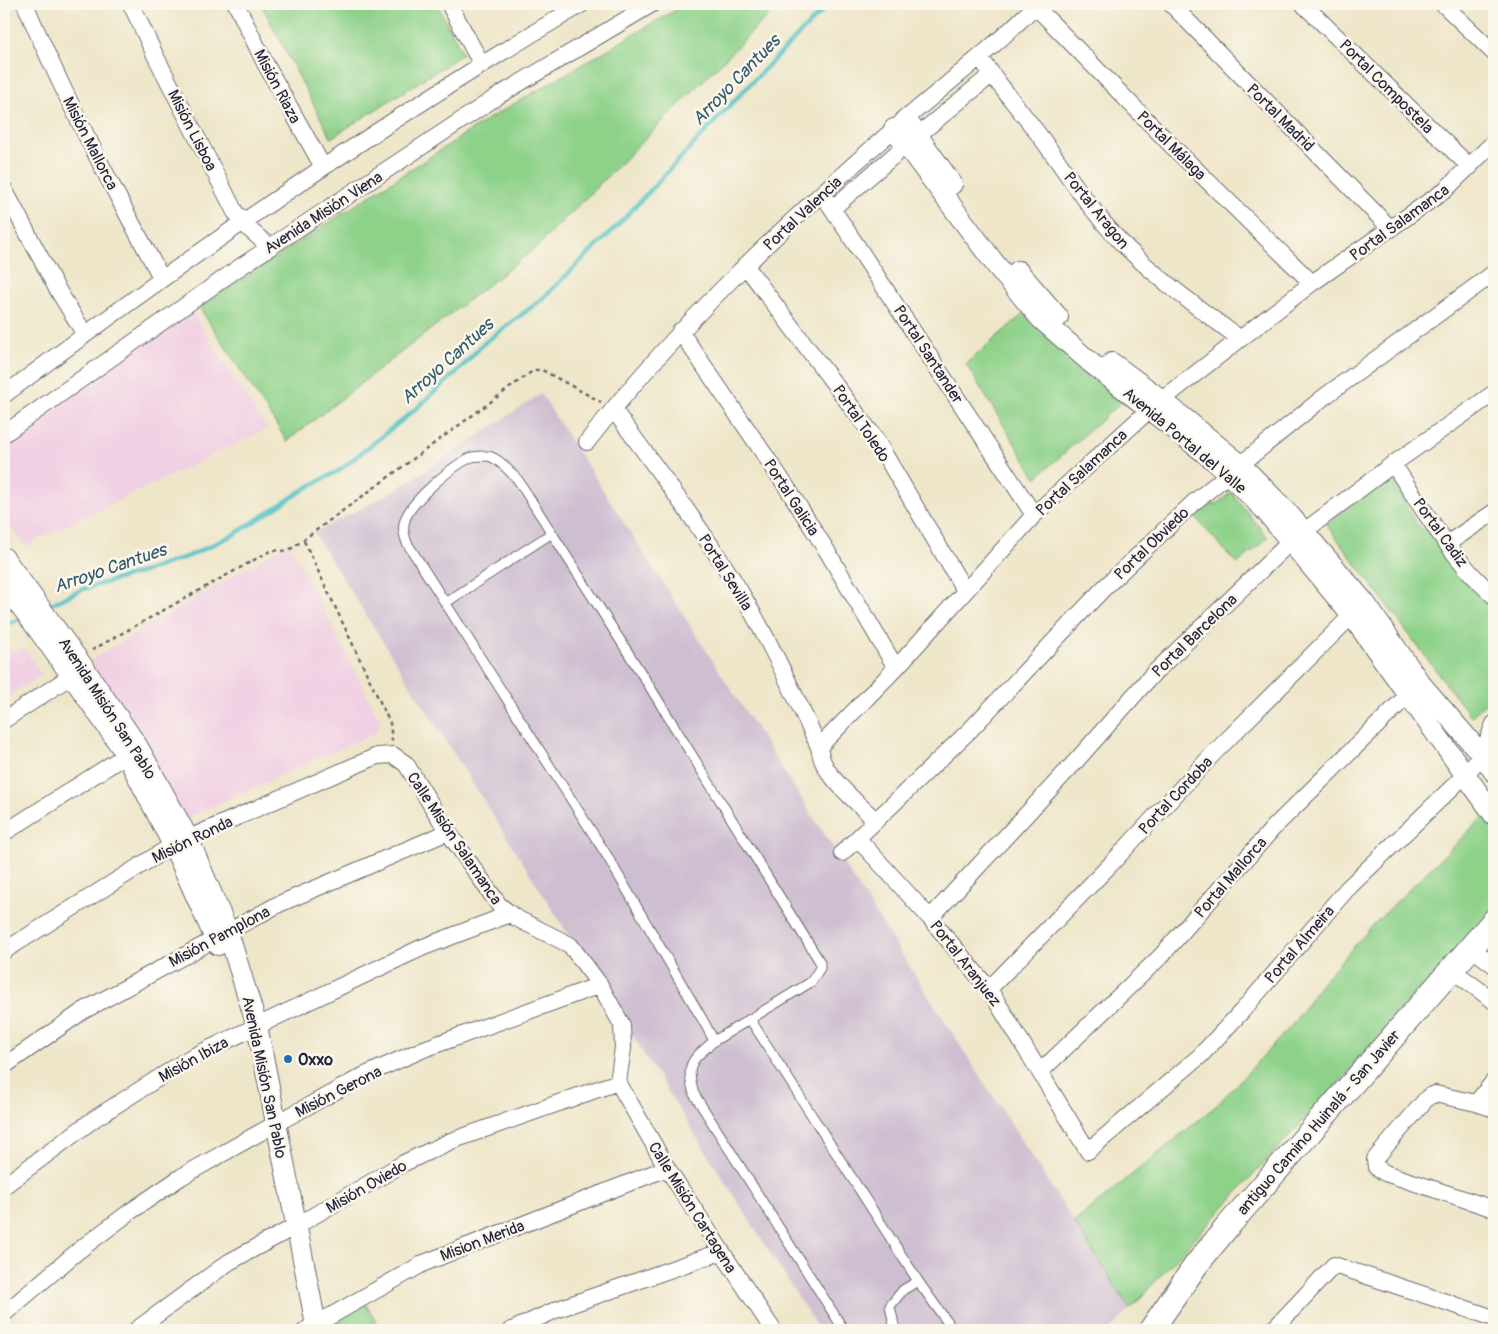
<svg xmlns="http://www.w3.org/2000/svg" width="1498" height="1334" font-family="Pangolin,sans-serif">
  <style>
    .built { fill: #f1d0e3 }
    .industrial { fill: #cebed1 }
    .green { fill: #8ed28a; stroke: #587a62 }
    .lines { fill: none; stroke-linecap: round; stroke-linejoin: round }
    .stream { stroke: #52c1c7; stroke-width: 4.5 }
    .service-casing { stroke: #69676d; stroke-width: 11 }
    .minor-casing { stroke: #69676d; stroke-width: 18 }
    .tertiary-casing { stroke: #69676d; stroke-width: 22 }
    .secondary-casing { stroke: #69676d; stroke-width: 26 }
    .path { stroke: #69676d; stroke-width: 2.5; stroke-dasharray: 4 4; stroke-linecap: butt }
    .service { stroke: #fff; stroke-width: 9 }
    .minor { stroke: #fff; stroke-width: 16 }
    .tertiary { stroke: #fff; stroke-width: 20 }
    .secondary { stroke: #fff; stroke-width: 24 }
    .poi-dot { fill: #1f6fb2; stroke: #fbf7ec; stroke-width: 2 }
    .labels { text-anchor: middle; stroke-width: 5; stroke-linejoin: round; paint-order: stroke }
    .street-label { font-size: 16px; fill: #22223b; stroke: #fbf7ec }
    .poi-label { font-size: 16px; font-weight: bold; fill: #22223b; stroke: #fbf7ec; text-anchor: start }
    .water-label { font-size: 18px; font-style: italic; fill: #335a6c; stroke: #fbf7ec }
  </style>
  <rect width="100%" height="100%" fill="#fbf7ec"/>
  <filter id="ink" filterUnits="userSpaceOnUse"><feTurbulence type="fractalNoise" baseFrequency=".02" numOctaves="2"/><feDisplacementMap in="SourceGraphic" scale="10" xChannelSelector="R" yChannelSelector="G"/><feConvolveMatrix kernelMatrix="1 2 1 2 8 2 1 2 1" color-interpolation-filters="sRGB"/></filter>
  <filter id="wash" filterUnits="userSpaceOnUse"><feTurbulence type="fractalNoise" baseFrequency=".0096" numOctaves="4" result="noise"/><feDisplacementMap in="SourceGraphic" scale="20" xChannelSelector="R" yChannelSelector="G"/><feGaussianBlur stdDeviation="1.12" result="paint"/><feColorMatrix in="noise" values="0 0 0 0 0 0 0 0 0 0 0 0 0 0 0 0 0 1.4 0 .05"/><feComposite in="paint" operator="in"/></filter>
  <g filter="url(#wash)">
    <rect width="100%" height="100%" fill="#eee6c9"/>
    <path class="built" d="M191,311L267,429L25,546L4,518V448Z
      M289,543L381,722L375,733L182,820L90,660Z
      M25,649L42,675L4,699V653Z"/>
    <path class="industrial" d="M541,394L1130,1309L1110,1330H819L314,533L396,490Z"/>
    <path class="green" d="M261,4H437L463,54L331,138Z
      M686,4H780L538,246L287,441L199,307L488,119Z
      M1024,313L1126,398L1036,478L966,364Z
      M1390,473L1417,525L1437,539L1494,598V694L1471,717L1326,524Z
      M1231,492L1268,538L1237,564L1192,514L1203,505L1217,504Z
      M1487,813L1494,824V914L1130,1309L1074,1222L1217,1105L1292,1025L1322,982L1375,923Z
      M364,1301L381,1330H328L325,1321Z"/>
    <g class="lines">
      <path class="stream" d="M47,606L83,589L146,571L189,556L235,534L308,487L340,470L417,408L460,369L483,344L541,300L613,230L751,83L829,4
        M4,624L12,622L24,617"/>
    </g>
  </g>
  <g filter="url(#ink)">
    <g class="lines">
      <g class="service-casing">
        <path id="service" d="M445,603L552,533
          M750,1019L918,1281L953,1330
          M714,1041L811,982L820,968V962L648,684L518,480C510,472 499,458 488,456C484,456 476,456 472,457C453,465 411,501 405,520C402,528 404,535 407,543L606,854L705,1024L714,1041C691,1061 685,1063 694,1094L844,1330
          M895,1330L890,1306L903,1290L918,1281"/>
      </g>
      <g class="minor-casing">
        <path id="minor" d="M25,4C65,98 113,189 162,279
          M131,4L155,55L235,212L249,229L270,247
          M236,4L265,63L323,167
          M449,4L482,65
          M1171,4L1391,229
          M1303,4L1470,167
          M1443,4L1494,53
          M1035,6L1175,149L1312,283
          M980,57C999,86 1022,112 1042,139C1070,177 1095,218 1129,250C1163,283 1201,310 1239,338
          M4,189L56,287L84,333
          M822,193L1034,515
          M833,208L906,145L991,75
          M745,265L875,438L965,591
          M680,331L786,486L827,551L896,668
          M4,395C190,255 382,122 582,4
          M613,409C648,457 685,505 717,555C758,615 788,681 819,747C820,752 821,758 823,762C831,781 861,806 876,821
          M4,434L237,269L498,96L652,4
          M587,442C677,326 784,225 894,129C942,87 993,49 1037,4
          M1393,464C1424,510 1452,559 1494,596
          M1447,544L1494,512
          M4,720L82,669
          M819,747L896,668L1034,515L1149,410L1312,283L1444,191L1494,142
          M4,833L137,748
          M858,839L930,918L989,989L1088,1151L1200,1056L1242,1011L1347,889L1466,774L1482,755L1494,724
          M842,853L970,730L1103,589L1193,503L1324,397L1494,273
          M930,918L1076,761L1152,675L1290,542L1393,464L1494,393
          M1471,948L1494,965
          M4,951L173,845L377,756L393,755L406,764L448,832L499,905L516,918L570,945L600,985L622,1025L623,1048L618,1082
          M1452,970L1494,1001
          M989,989L1111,864L1213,754L1360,607
          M4,1066L83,1011L279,904L448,832
          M1040,1072L1161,956L1275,826L1415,688
          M618,1082L667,1168L773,1330
          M1476,1103L1494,1081
          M1494,1109L1476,1103L1435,1094L1428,1097L1375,1159L1376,1167L1385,1173L1494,1209
          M4,1186L94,1119L190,1058L421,948L510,914
          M4,1314L78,1251L131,1211L181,1177L277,1123L365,1075L424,1049L600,985
          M136,1330L229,1262L296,1226L404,1163L451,1141L618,1082
          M306,1330L424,1263L667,1168
          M512,1330L558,1309L720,1252
          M1273,1330L1334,1265L1494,1318"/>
      </g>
      <g class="tertiary-casing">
        <path id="tertiary" d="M906,119L952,184
          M894,129L996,265L1041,319L1091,363L1215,461L1263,508L1352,616L1494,815
          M1018,271L1058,317
          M1112,363L1162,400L1241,465L1287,512L1365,603L1420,683L1482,755L1494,772
          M4,558L84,668L138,747L188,838L228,932L257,1026L317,1330
          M4,583L72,676L126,754L173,845L218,945"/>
      </g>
      <g class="secondary-casing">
        <path id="secondary" d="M1151,1330L1196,1265L1228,1226L1494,921"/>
      </g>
      <path class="path" d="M304,541L390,723L392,741
        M92,650L272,550L288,551L534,370H542L601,402"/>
      <use href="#service" class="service"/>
      <use href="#minor" class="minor"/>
      <use href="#tertiary" class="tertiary"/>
      <use href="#secondary" class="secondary"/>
    </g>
  </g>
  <circle class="poi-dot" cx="288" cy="1059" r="5"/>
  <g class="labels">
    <g class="street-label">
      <text transform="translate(278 86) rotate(62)" y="6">Misión Riaza</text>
      <text transform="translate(1387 86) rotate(45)" y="6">Portal Compostela</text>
      <text transform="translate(1281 117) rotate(45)" y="6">Portal Madrid</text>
      <text transform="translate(193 130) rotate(63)" y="6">Misión Lisboa</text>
      <text transform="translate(91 143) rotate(63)" y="6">Misión Mallorca</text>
      <text transform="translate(1172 145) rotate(45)" y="6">Portal Málaga</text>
      <text transform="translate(1097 210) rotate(51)" y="6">Portal Aragon</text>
      <text transform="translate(323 212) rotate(-33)" y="6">Avenida Misión Viena</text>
      <text transform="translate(802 213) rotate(-43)" y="6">Portal Valencia</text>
      <text transform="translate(1399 222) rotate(-36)" y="6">Portal Salamanca</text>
      <text transform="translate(929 354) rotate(57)" y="6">Portal Santander</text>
      <text transform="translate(862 423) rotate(56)" y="6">Portal Toledo</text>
      <text transform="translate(1185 440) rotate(40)" y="6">Avenida Portal del Valle</text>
      <text transform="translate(1081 472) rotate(-43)" y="6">Portal Salamanca</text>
      <text transform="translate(792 497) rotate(57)" y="6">Portal Galicia</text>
      <text transform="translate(1441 532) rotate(54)" y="6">Portal Cadiz</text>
      <text transform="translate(1151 543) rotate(-44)" y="6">Portal Obviedo</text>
      <text transform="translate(726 572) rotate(58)" y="6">Portal Sevilla</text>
      <text transform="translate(1194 635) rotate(-44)" y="6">Portal Barcelona</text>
      <text transform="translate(108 708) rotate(57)" y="6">Avenida Misión San Pablo</text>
      <text transform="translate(1175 795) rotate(-47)" y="6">Portal Cordoba</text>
      <text transform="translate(455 838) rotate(56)" y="6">Calle Misión Salamanca</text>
      <text transform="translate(192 839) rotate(-26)" y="6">Misión Ronda</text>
      <text transform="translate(1230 877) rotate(-49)" y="6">Portal Mallorca</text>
      <text transform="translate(219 936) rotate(-28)" y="6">Misión Pamplona</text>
      <text transform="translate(1299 944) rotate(-49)" y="6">Portal Almeira</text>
      <text transform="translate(966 963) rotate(52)" y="6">Portal Aranjuez</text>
      <text transform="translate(193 1059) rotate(-29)" y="6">Misión Ibiza</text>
      <text transform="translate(265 1077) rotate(78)" y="6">Avenida Misión San Pablo</text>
      <text transform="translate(338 1091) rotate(-27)" y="6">Misión Gerona</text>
      <text transform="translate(1318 1122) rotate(-49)" y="6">antiguo Camino Huinalá - San Javier</text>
      <text transform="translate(366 1186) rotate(-30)" y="6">Misión Oviedo</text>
      <text transform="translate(693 1207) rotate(58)" y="6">Calle Misión Cartagena</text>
      <text transform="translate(482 1240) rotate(-21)" y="6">Mision Merida</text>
    </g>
    <g class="poi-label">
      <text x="298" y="1065">Oxxo</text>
    </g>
    <g class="water-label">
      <text transform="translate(736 80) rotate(-46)" y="6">Arroyo Cantues</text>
      <text transform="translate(447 361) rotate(-42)" y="6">Arroyo Cantues</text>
      <text transform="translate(110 568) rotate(-19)" y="6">Arroyo Cantues</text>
    </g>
  </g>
  <rect width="1498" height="1334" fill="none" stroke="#fbf7ec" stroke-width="20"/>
</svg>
